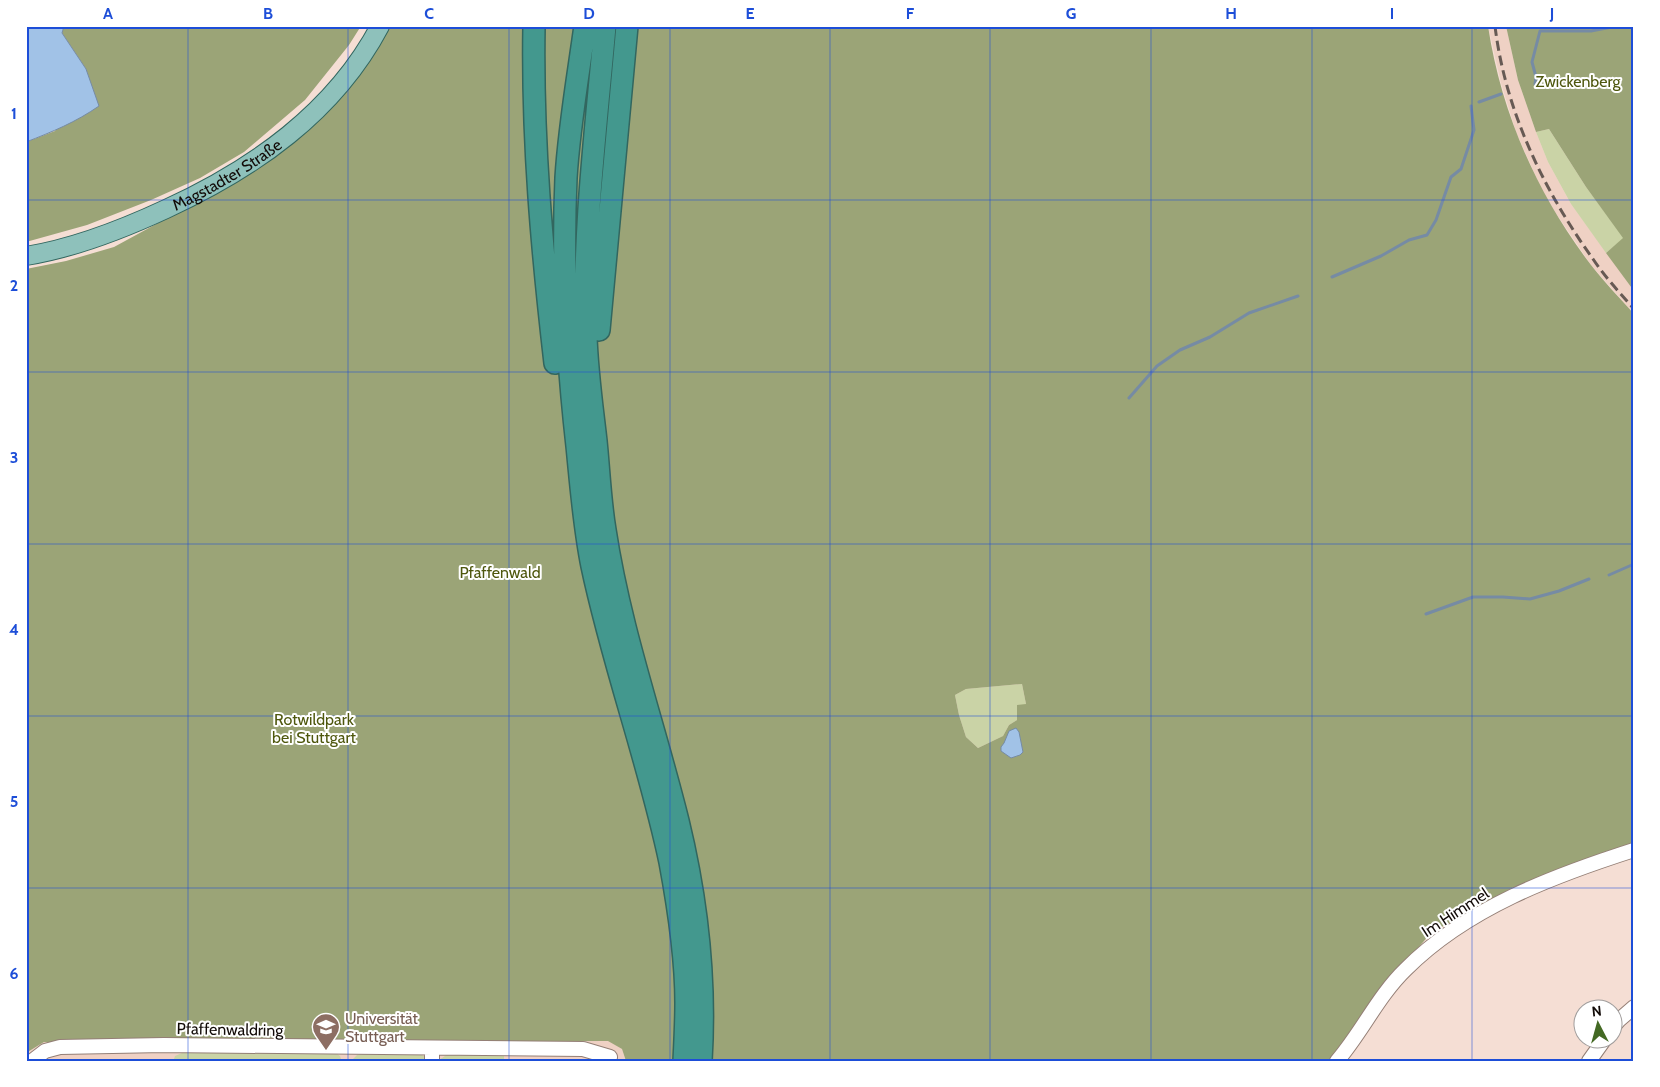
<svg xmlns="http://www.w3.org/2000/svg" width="1660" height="1087" font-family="Cabin,sans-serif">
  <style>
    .built { fill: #efd1c4 }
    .green { fill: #cad3a6 }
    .forest { fill: #9ba477; fill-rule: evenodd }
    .water { fill: #a1c2e7; stroke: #768ba4 }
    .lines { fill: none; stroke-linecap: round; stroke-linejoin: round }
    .stream { stroke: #768ba4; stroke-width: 3 }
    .minor-casing { stroke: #947f76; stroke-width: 16 }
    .major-casing { stroke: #32665f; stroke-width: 20 }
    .highway-casing { stroke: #32665f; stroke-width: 24 }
    .minor { stroke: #fff; stroke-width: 14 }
    .major { stroke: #8ec1bb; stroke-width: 18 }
    .highway { stroke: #43988e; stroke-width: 21 }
    .rail { stroke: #675a54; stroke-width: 3; stroke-dasharray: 10 5; stroke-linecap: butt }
    .grid { fill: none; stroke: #1d4ed8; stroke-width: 1; stroke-opacity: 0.55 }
    .labels { text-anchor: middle; stroke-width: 4; stroke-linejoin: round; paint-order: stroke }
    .park-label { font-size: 16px; fill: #4e570d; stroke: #fff }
    .street-label { font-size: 16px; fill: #110a07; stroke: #fff }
    .education-label { font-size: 16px; fill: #785e54; stroke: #fff; text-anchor: start }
    .neatline { fill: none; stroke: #1d4ed8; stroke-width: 2 }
    .grid-label { font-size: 16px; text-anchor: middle; font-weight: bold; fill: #1d4ed8 }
  </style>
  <rect width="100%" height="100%" fill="#f5ded4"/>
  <path class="built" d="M1488,26H1506L1518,80L1536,132L1548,162L1571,204L1634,291V314L1591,265L1545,197L1516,132L1501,83Z
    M609,1041L622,1049L626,1061H26V1053L44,1042Z"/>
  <path class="green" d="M1549,129L1586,187L1624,238L1606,253L1571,204L1548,162L1536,132Z
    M1022,684L1026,704L1017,720L1009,725L1003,736L978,748L966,737L959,715L955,695L966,689Z
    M182,1053H336L340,1056L341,1059H174L175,1056Z
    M361,1054H419L426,1057L427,1060H352L357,1055Z
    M448,1054L504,1055V1061L439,1060Z"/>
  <path class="forest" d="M64,26H361L349,45L305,100L244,152L200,178L151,200L87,225L26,242V142L55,131L86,69L62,33Z
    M387,26H1488C1501,113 1538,196 1591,265C1604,282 1620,298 1634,314V845L1599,855L1512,888L1431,933L1375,997L1333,1061H626L622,1049L608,1041L44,1042L26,1053V269L66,261L114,247L259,168L324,114ZM1022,684L1026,704L1017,705V720L1009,725L1003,736L978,748L966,737L959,715L955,695L966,689Z
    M1506,26H1634V291L1606,253L1623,238L1586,187L1549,129L1536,132L1518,80Z"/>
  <path class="water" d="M26,26H64L62,33L86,69L99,106C76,122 52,132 26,142Z
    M1016,728L1019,732L1023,752L1020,755L1011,758L1001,751V747L1004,743L1009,731Z"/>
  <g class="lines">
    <path class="stream" d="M1535,84L1536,77L1532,62L1540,31H1591L1617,26
      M1479,102L1501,94
      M1332,277L1381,256L1409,240L1427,235L1436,220L1451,177L1461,169L1474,130L1471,106
      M1129,398L1157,366L1180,350L1210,337L1249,313L1298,296
      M1609,575L1634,564
      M1426,614L1473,597H1503L1530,599L1559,591L1589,579"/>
    <g class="minor-casing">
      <path id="minor" d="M1612,1028L1619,1020L1634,1007
        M432,1048V1061
        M32,1061L45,1051L60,1047L164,1045L583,1049L610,1057
        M1337,1061C1362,1032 1378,996 1406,969C1467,908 1553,876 1634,850
        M1589,1061L1604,1040"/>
    </g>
    <g class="major-casing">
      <g id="major">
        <path id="s1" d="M26,256C75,248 121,230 166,209C253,169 334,113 380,26"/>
      </g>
    </g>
    <g class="highway-casing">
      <path id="highway" d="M534,26C532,139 542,251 555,363
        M585,26C578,77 569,127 566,178C562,267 567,357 577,446C581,486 584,527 592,566C613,666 649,762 670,862C678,905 686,959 686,1003C686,1022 685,1041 684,1061
        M605,26C596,129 583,232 586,336C587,371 592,406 596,441C599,470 600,500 605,530C620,629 654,724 678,821C697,899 706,980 701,1061
        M599,330L627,26"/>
    </g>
    <use href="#minor" class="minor"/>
    <use href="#major" class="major"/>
    <use href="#highway" class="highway"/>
    <path class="rail" d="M1495,26C1505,110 1544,191 1593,259C1605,277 1620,293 1634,309"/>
  </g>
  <path class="grid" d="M188,26V1061M348,26V1061M509,26V1061M670,26V1061M830,26V1061M990,26V1061M1151,26V1061M1312,26V1061M1472,26V1061M26,200H1634M26,372H1634M26,544H1634M26,716H1634M26,888H1634"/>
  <defs>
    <g id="university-pin" transform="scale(1.4375)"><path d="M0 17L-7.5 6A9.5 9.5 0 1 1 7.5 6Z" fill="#8d6e63" stroke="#fff"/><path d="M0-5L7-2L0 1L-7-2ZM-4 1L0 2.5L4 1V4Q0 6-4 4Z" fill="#fff"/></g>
  </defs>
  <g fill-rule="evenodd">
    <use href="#university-pin" x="326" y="1027"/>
  </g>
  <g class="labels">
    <g class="park-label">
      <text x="1578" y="87">Zwickenberg</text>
      <text x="500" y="578">Pfaffenwald</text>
      <text x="314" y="725">Rotwildpark<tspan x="314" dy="18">bei Stuttgart</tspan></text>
    </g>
    <g class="street-label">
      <text dy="6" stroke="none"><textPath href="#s1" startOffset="218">Magstadter Straße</textPath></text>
      <text transform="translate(1455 912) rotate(-33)" y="6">Im Himmel</text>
      <text transform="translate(230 1029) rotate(1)" y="6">Pfaffenwaldring</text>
    </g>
    <g class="education-label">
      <text x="345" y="1024">Universität<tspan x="345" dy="18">Stuttgart</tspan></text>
    </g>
  </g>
  <rect width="1660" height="1087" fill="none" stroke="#ffffff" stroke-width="55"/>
  <g transform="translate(1598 1024) rotate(354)"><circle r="24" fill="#ffffff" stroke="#a09d9c"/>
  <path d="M0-4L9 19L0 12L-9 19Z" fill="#436923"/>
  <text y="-8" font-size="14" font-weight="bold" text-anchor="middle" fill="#110a07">N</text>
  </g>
  <rect x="28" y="28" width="1604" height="1032" class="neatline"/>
  <g class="grid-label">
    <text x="108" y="19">A</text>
    <text x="268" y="19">B</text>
    <text x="429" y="19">C</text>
    <text x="589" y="19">D</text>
    <text x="750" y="19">E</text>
    <text x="910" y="19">F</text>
    <text x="1071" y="19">G</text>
    <text x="1231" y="19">H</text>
    <text x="1392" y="19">I</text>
    <text x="1552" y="19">J</text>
    <text x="14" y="119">1</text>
    <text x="14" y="291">2</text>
    <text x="14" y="463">3</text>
    <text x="14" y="635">4</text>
    <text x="14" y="807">5</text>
    <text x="14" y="979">6</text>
  </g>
</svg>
